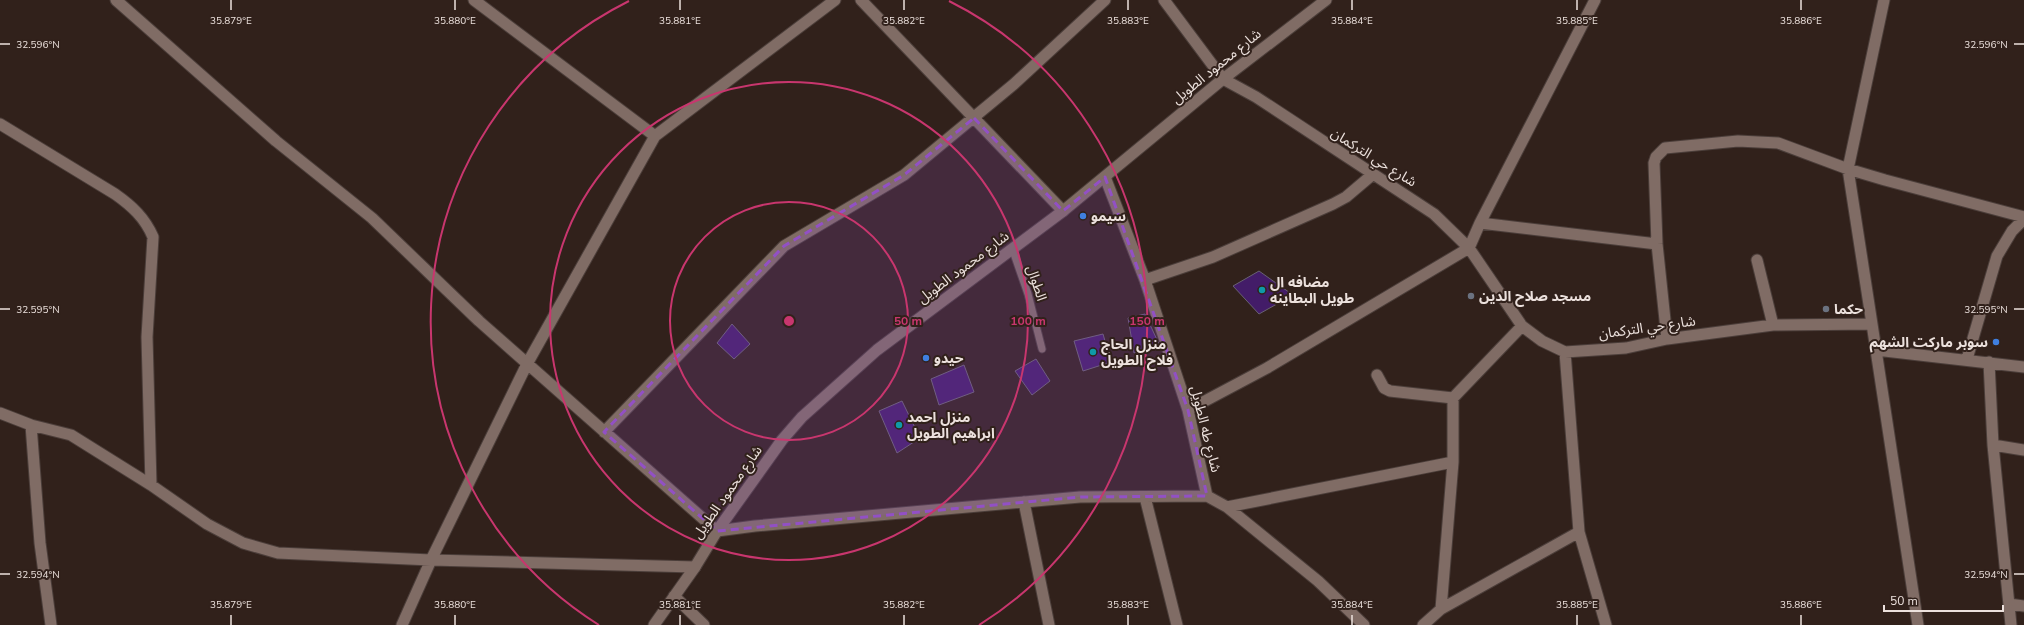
<svg xmlns="http://www.w3.org/2000/svg" width="2024" height="625" font-family="'Nunito Sans','Noto Sans Arabic',sans-serif">
  <style>
    .building { fill: #431c68; stroke: #686172 }
    .lines { fill: none; stroke-linecap: round; stroke-linejoin: round }
    .service-casing { stroke: #4b3e3a; stroke-width: 9 }
    .minor-casing { stroke: #4b3e3a; stroke-width: 13 }
    .tertiary-casing { stroke: #4b3e3a; stroke-width: 13 }
    .service { stroke: #806c65; stroke-width: 7 }
    .minor { stroke: #806c65; stroke-width: 11 }
    .tertiary { stroke: #806c65; stroke-width: 11 }
    .marked { fill: #9250c5; fill-opacity: 0.2; stroke: #9250c5; stroke-width: 3; stroke-dasharray: 8 5; stroke-linejoin: round }
    .ticks { fill: none; stroke: #ece1dd; stroke-width: 1.5 }
    .ring { fill: none; stroke: #c8366e; stroke-width: 2 }
    .shop-dot { fill: #3f7fe0; stroke: #31211b; stroke-width: 1.5 }
    .culture-dot { fill: #0f9aa8; stroke: #31211b; stroke-width: 1.5 }
    .worship-dot { fill: #6b7280; stroke: #31211b; stroke-width: 1.5 }
    .labels { text-anchor: middle; stroke-width: 4; stroke-linejoin: round; paint-order: stroke }
    .street-label { font-size: 14px; fill: #ece1dd; stroke: #31211b }
    .poi-label { font-size: 14px; font-weight: bold; fill: #ece1dd; stroke: #31211b; text-anchor: start }
    .ticks-label { font-size: 10px; text-anchor: middle; fill: #ece1dd; stroke: #31211b; stroke-width: 4; stroke-linejoin: round; paint-order: stroke }
    .centre { fill: #c8366e; stroke: #31211b; stroke-width: 2 }
    .ring-label { font-size: 12px; text-anchor: middle; font-weight: bold; fill: #c8366e; stroke: #31211b; stroke-width: 4; stroke-linejoin: round; paint-order: stroke }
  </style>
  <rect width="100%" height="100%" fill="#31211b"/>
  <path class="building" d="M1259,271L1293,295L1259,314L1233,286Z
    M1145,314L1159,344L1134,353L1128,318Z
    M732,324L750,344L734,359L717,343Z
    M1103,334L1111,362L1083,371L1074,341Z
    M1036,359L1050,381L1032,395L1015,371Z
    M964,365L974,392L939,405L931,379Z
    M902,401L920,438L897,453L879,411Z"/>
  <g class="lines">
    <g class="service-casing">
      <path id="service" d="M1012,248L1028,294L1042,349"/>
    </g>
    <g class="minor-casing">
      <path id="minor" d="M116,0L276,141L372,218L479,321L717,531L755,526L1080,497L1207,496
        M474,0L655,136
        M861,0L1063,211
        M1164,0L1223,79L1256,97L1434,214L1469,248L1522,326L1542,341L1565,352L1626,348L1667,339L1773,325L1872,324L1918,625
        M0,124L115,194C132,206 145,218 153,237L147,337L151,485
        M1105,177L1145,280L1188,410L1207,496L1227,507L1318,581L1364,625
        M1480,223L1657,244
        M1757,260L1773,325
        M1145,280L1213,257L1333,204L1346,197L1372,175
        M1872,324L1848,169L1884,0
        M1667,339L1657,244L1654,163L1656,157L1665,148L1738,141L1778,143L1848,169L1885,180L2024,217
        M1876,350L2024,367
        M1565,352L1579,532L1606,625
        M1967,359L1997,256L2012,231L2024,219
        M1989,362L1993,445L2011,625
        M1377,375L1384,388L1390,391L1453,398
        M1188,410L1267,368L1469,248L1480,223L1595,0
        M0,413L31,425L71,435L151,485L207,524L243,543L278,553L431,560L695,567
        M31,425L40,543L51,625
        M604,432L784,246L904,175L1014,84L1105,0
        M1993,445L2024,450
        M1145,497L1177,625
        M1024,502L1049,625
        M1227,507L1453,462
        M2009,604L2024,606
        M1441,609L1453,462V398L1522,326
        M402,625L431,560L527,364L655,136L835,0
        M1423,625L1441,609L1579,532"/>
    </g>
    <g class="tertiary-casing">
      <path id="tertiary" d="M674,596L704,625
        M654,625L695,567L717,531L782,440L802,417L877,350L1063,211L1223,79L1326,0"/>
    </g>
    <use href="#service" class="service"/>
    <use href="#minor" class="minor"/>
    <use href="#tertiary" class="tertiary"/>
  </g>
  <path class="marked" d="M974,118L1063,211L1105,177L1188,410L1207,496L1080,497L717,531L604,432L784,246L904,175Z"/>
  <path class="ticks" d="M231,0V10M455,0V10M680,0V10M904,0V10M1128,0V10M1352,0V10M1577,0V10M1801,0V10M0,44H10M2014,44H2024M0,309H10M2014,309H2024M0,574H10M2014,574H2024M231,615V625M455,615V625M680,615V625M904,615V625M1128,615V625M1352,615V625M1577,615V625M1801,615V625"/>
  <g class="ring">
    <circle cx="789" cy="321" r="119"/>
    <circle cx="789" cy="321" r="239"/>
    <path d="M599 625A358 358 0 0 1 629 1M949 1A358 358 0 0 1 979 625"/>
  </g>
  <g class="shop-dot">
    <circle cx="1083" cy="216" r="4"/>
    <circle cx="1996" cy="342" r="4"/>
    <circle cx="926" cy="358" r="4"/>
  </g>
  <g class="culture-dot">
    <circle cx="1262" cy="290" r="4"/>
    <circle cx="1093" cy="352" r="4"/>
    <circle cx="899" cy="425" r="4"/>
  </g>
  <g class="worship-dot">
    <circle cx="1471" cy="296" r="4"/>
    <circle cx="1826" cy="309" r="4"/>
  </g>
  <g class="labels">
    <g class="street-label">
      <text transform="translate(1216 66) rotate(-39)" y="5">شارع محمود الطويل</text>
      <text transform="translate(1374 157) rotate(32)" y="5">شارع حي التركمان</text>
      <text transform="translate(963 267) rotate(-37)" y="5">شارع محمود الطويل</text>
      <text transform="translate(1037 283) rotate(72)" y="5">الطوال</text>
      <text transform="translate(1647 327) rotate(-8)" y="5">شارع حي التركمان</text>
      <text transform="translate(1206 429) rotate(76)" y="5">شارع طه الطويل</text>
      <text transform="translate(727 492) rotate(-55)" y="5">شارع محمود الطويل</text>
    </g>
    <g class="poi-label">
      <text x="1091" y="221">سيمو</text>
      <text x="1270" y="287">مضافه ال<tspan x="1270" dy="16">طويل البطاينه</tspan></text>
      <text x="1479" y="301">مسجد صلاح الدين</text>
      <text x="1834" y="314">حكما</text>
      <text x="1988" y="347" text-anchor="end">سوبر ماركت الشهم</text>
      <text x="1101" y="349">منزل الحاج<tspan x="1101" dy="16">فلاح الطويل</tspan></text>
      <text x="934" y="363">حيدو</text>
      <text x="907" y="422">منزل احمد<tspan x="907" dy="16">ابراهيم الطويل</tspan></text>
    </g>
  </g>
  <g class="ticks-label">
    <text x="231" y="24">35.879°E</text>
    <text x="455" y="24">35.880°E</text>
    <text x="680" y="24">35.881°E</text>
    <text x="904" y="24">35.882°E</text>
    <text x="1128" y="24">35.883°E</text>
    <text x="1352" y="24">35.884°E</text>
    <text x="1577" y="24">35.885°E</text>
    <text x="1801" y="24">35.886°E</text>
    <text x="38" y="48">32.596°N</text>
    <text x="1986" y="48">32.596°N</text>
    <text x="38" y="313">32.595°N</text>
    <text x="1986" y="313">32.595°N</text>
    <text x="38" y="578">32.594°N</text>
    <text x="1986" y="578">32.594°N</text>
    <text x="231" y="608">35.879°E</text>
    <text x="455" y="608">35.880°E</text>
    <text x="680" y="608">35.881°E</text>
    <text x="904" y="608">35.882°E</text>
    <text x="1128" y="608">35.883°E</text>
    <text x="1352" y="608">35.884°E</text>
    <text x="1577" y="608">35.885°E</text>
    <text x="1801" y="608">35.886°E</text>
  </g>
  <circle cx="789" cy="321" r="6" class="centre"/>
  <g class="ring-label">
    <text x="908" y="325">50 m</text>
    <text x="1028" y="325">100 m</text>
    <text x="1147" y="325">150 m</text>
  </g>
  <path d="M1884 605v6h119v-6" fill="none" stroke="#ece1dd" stroke-width="2"/>
  <text x="1890" y="605" font-size="12" fill="#ece1dd" stroke="#31211b" stroke-width="3" paint-order="stroke">50 m</text>
</svg>
